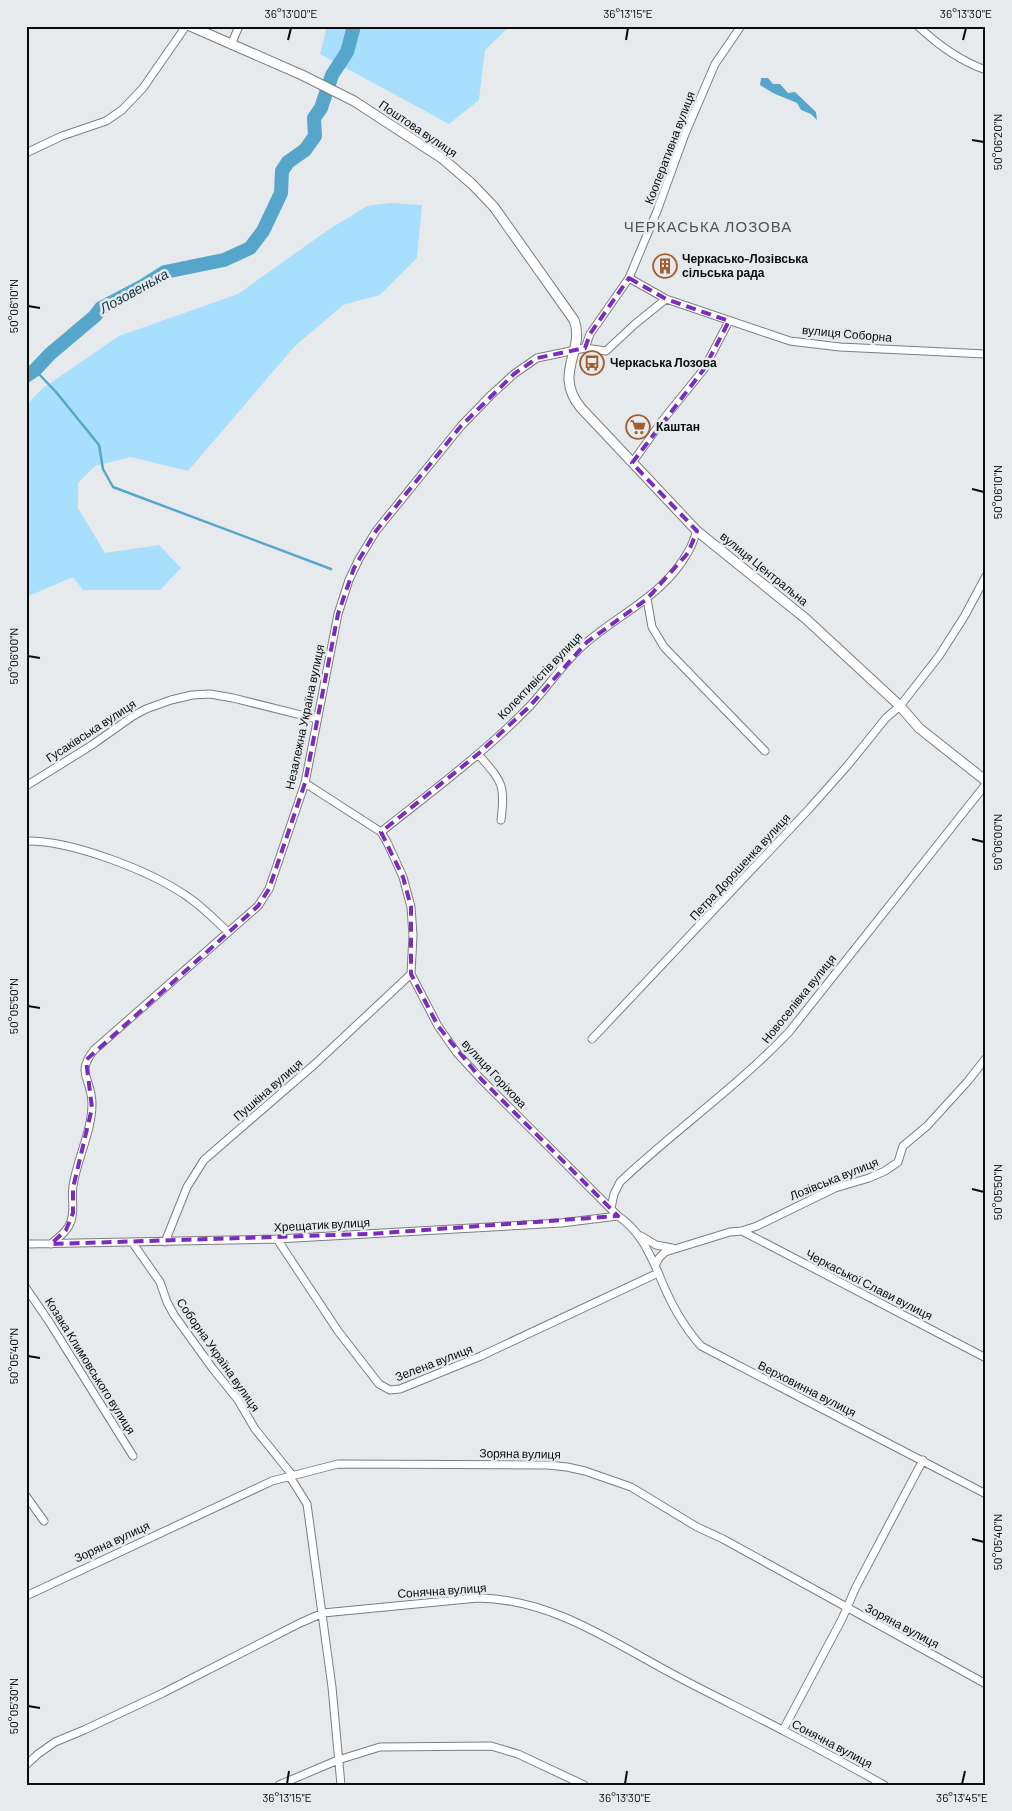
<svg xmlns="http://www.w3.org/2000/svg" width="1012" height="1811" font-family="Barlow,sans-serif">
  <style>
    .green { fill: #a8dffc }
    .water { fill: #56a6cc }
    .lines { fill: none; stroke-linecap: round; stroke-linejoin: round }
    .stream { stroke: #56a6cc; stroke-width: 2.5 }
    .river { stroke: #56a6cc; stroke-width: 14 }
    .minor-casing { stroke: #7a7e80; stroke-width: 9 }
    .tertiary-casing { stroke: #7a7e80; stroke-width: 11 }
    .minor { stroke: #fff; stroke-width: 7 }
    .tertiary { stroke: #fff; stroke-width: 9 }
    .marked { fill: none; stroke: #7b2cbf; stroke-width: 4; stroke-dasharray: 10 6; stroke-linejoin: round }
    .ticks { fill: none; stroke: #0a0c0c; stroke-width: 2 }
    .labels { text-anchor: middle; stroke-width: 5; stroke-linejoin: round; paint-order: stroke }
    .street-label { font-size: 12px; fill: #0a0c0c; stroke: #e7eaec }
    .poi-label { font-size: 12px; font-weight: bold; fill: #0a0c0c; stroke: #e7eaec; text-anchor: start }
    .water-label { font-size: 14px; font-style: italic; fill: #113646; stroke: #e7eaec }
    .quarter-label { font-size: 15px; letter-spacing: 1px; fill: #515456; stroke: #e7eaec }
    .neatline { fill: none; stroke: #0a0c0c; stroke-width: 2 }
    .ticks-label { font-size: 12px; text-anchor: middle; fill: #0a0c0c }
  </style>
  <rect width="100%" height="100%" fill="#e7eaec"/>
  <path class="green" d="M327,26H510L485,50L479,100L449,124L320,54Z
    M390,203L422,205L417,258L380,295L343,305L294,347L188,471L130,457L95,466L78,483V508L105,553L159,545L181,568L160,590H83L73,577L26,597V405L43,388L119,336L238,294L328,230L367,206Z"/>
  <path class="water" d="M761,78H768L773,84H780L788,93L795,92L816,112L817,120L811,114L801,110L797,103L773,93L760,85Z"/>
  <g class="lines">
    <path class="stream" d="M35,370L56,392L99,445L103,469L113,487L331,569"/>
    <path class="river" d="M26,376L35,370L50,354L95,316L101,308L143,286L165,272L224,260L250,248L263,231L273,210L281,193L282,171L288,162L305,150L315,136L314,118L321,108L332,75L347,52L354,26"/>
    <g class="minor-casing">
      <path id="minor" d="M918,26C938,45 960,61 986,70
        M231,45L239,26
        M26,153L62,136L106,121L122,110L143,88L186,26
        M629,278L666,299L790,341L840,347L986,354
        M585,348L606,351L635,324L666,299
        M632,463L662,421L704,369L729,321
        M647,599L652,627L664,647L765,751
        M478,754C501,781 506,783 501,820
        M305,783L381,832L387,842L403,877L411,907L413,935L411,974L438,1026L457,1053L481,1079L618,1216C639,1230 648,1250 658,1272C668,1298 682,1325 701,1346L986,1494
        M26,786L92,745L133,716L146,709L171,700L192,695L210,694L233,698L317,719
        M381,832C431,792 484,753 529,707C549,686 564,661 587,642C621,613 665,594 688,552C692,546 694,538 697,531
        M26,841C71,840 151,871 188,897C203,907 215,920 228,932
        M592,1039L809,809L848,765L886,718L900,706L939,656L964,617L986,576
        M611,1208L614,1194L620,1182C675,1130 737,1087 789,1032L986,784
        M742,1231L986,1358
        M641,1236L656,1245L672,1248
        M277,1239L338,1331L379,1384L390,1390L400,1389L481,1356L658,1273
        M132,1242L160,1282L167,1302L174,1315L213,1369L238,1400L255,1429L293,1476
        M165,1242L187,1187L204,1160L316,1063L411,974
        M26,1244L277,1239L561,1223L618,1216
        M51,1244C59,1237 68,1231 71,1221C75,1209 71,1198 73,1186C77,1159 92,1131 92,1104C92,1078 75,1074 94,1050L258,906L269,889L305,783L338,614L349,580L359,559L376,531L461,426L491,395L514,374L537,358L585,348L590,334L629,278L657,211L685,134L715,64L741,26
        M655,1266L659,1258L665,1252L730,1232L742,1231L757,1226L835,1188L869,1178L885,1171L898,1162L903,1146L927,1126L968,1081L986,1058
        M26,1288L50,1323L133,1456
        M290,1477L307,1504L332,1687L341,1785
        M26,1496L44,1521
        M26,1596L272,1481L338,1464L548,1465L567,1467L585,1471L631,1487L697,1527L723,1539L986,1684
        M783,1730L842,1619L856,1587L923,1460
        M26,1765L38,1754L55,1742L84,1730L163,1693L300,1623L323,1613L478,1598C554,1599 615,1644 680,1678C714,1696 750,1713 784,1731C818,1748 851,1767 884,1785
        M279,1785L338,1760L380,1747L491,1746L518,1754L584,1785"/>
    </g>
    <g class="tertiary-casing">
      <path id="tertiary" d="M190,26L302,75L354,101L443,159L472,184L494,207L574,320C586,350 552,373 581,408L697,531L805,618L900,706L919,728L986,781"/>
    </g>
    <use href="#minor" class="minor"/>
    <use href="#tertiary" class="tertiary"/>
  </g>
  <path class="marked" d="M629,278L666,299L729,321L704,369L632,463L697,531L688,553L647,599L587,642L529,707L478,754L381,832L403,877L411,907V974L438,1026L481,1079L618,1216L369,1234L51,1244L66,1230L73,1213V1188L92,1108L86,1060L258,906L269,889L305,783L338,614L354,568L376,531L461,426L514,374L537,358L585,348L590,334Z"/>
  <path class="ticks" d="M288,40L291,28M626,40L628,28M963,40L966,28M972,140L984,142M28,306L40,308M972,489L984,492M28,656L40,658M972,839L984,842M28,1006L40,1008M972,1189L984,1192M28,1356L40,1358M972,1539L984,1542M28,1706L40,1708M287,1784L289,1771M625,1784L627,1771M962,1784L965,1771"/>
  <defs>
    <g id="building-ring" transform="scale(1.25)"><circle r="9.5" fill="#e7eaec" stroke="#a25d30" stroke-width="1.5"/><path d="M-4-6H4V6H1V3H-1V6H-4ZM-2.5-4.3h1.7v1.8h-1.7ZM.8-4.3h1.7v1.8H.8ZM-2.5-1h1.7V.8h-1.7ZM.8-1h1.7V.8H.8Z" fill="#a25d30"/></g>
    <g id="bus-ring" transform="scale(1.25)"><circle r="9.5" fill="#e7eaec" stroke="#a25d30" stroke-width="1.5"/><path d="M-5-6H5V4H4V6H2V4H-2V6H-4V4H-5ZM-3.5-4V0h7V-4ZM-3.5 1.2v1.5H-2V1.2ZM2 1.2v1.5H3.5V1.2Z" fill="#a25d30"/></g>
    <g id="supermarket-ring" transform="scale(1.25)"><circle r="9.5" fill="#e7eaec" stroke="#a25d30" stroke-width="1.5"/><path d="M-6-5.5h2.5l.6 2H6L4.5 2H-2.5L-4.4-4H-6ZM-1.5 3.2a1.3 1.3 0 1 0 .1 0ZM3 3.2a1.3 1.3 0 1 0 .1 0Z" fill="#a25d30"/></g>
  </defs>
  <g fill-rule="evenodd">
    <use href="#building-ring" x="665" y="266"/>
    <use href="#bus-ring" x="592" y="363"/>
    <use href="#supermarket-ring" x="638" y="427"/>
  </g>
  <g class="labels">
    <g class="street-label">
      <text transform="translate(418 129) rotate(34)" y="4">Поштова вулиця</text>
      <text transform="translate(670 148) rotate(-69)" y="4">Кооперативна вулиця</text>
      <text transform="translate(847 334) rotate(5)" y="4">вулиця Соборна</text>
      <text transform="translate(764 569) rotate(39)" y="4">вулиця Центральна</text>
      <text transform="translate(540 676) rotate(-46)" y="4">Колективістів вулиця</text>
      <text transform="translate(305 717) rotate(-78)" y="4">Незалежна Україна вулиця</text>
      <text transform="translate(91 731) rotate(-33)" y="4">Гусаківська вулиця</text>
      <text transform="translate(740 867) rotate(-47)" y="4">Петра Дорошенка вулиця</text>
      <text transform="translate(799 999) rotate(-51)" y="4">Новоселівка вулиця</text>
      <text transform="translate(494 1074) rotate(47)" y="4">вулиця Горіхова</text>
      <text transform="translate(268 1090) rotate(-41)" y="4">Пушкіна вулиця</text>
      <text transform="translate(834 1179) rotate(-22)" y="4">Лозівська вулиця</text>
      <text transform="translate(322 1225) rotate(-3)" y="4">Хрещатик вулиця</text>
      <text transform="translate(869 1285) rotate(27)" y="4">Черкаської Слави вулиця</text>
      <text transform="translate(218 1355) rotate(55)" y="4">Соборна Україна вулиця</text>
      <text transform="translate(434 1363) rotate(-21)" y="4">Зелена вулиця</text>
      <text transform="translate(90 1366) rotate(58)" y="4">Козака Климовського вулиця</text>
      <text transform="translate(807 1389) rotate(27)" y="4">Верховинна вулиця</text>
      <text transform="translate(520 1454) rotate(1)" y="4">Зоряна вулиця</text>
      <text transform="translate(112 1542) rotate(-25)" y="4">Зоряна вулиця</text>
      <text transform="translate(442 1591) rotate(-4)" y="4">Сонячна вулиця</text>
      <text transform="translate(902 1626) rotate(28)" y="4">Зоряна вулиця</text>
      <text transform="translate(832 1744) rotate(28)" y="4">Сонячна вулиця</text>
    </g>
    <g class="poi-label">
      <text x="682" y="263">Черкасько-Лозівська<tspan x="682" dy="14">сільська рада</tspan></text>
      <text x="610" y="367">Черкаська Лозова</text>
      <text x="656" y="431">Каштан</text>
    </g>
    <g class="water-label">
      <text transform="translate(134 291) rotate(-29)" y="5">Лозовенька</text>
    </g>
    <g class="quarter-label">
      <text x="708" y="232">ЧЕРКАСЬКА ЛОЗОВА</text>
    </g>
  </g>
  <rect width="1012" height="1811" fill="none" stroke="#e7eaec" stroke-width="55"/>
  <rect x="28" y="28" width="956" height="1756" class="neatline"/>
  <g class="ticks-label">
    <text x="291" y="18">36°13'00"E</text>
    <text x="628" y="18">36°13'15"E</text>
    <text x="966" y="18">36°13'30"E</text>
    <text transform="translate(998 142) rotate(-90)" y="4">50°06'20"N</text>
    <text transform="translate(14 306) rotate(-90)" y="4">50°06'10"N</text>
    <text transform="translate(998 492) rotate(-90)" y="4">50°06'10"N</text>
    <text transform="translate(14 656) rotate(-90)" y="4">50°06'00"N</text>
    <text transform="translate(998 842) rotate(-90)" y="4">50°06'00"N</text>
    <text transform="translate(14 1006) rotate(-90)" y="4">50°05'50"N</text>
    <text transform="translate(998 1192) rotate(-90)" y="4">50°05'50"N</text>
    <text transform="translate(14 1356) rotate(-90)" y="4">50°05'40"N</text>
    <text transform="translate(998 1542) rotate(-90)" y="4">50°05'40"N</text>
    <text transform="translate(14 1706) rotate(-90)" y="4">50°05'30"N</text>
    <text x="287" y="1802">36°13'15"E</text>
    <text x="625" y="1802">36°13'30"E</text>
    <text x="962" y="1802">36°13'45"E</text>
  </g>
</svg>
